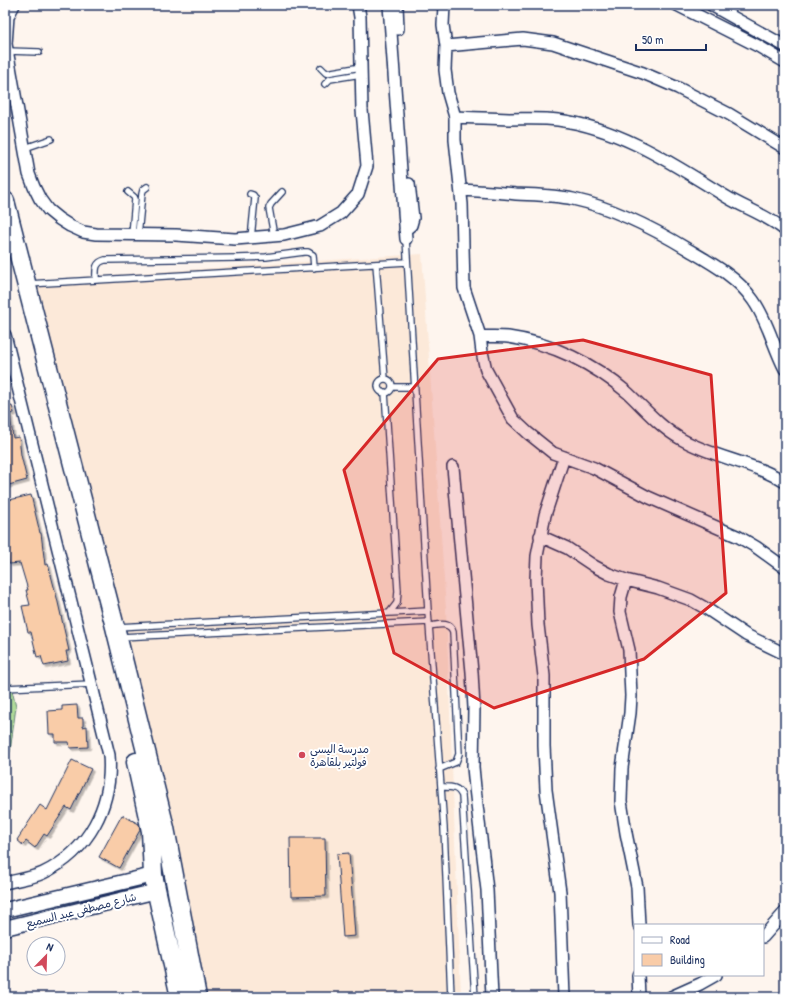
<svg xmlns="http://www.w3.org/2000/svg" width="790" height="1002" font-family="'Patrick Hand','Playpen Sans Arabic',sans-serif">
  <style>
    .built { fill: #fce9d9 }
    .grass { fill: url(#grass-tufts); stroke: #65847b }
    .building { fill: #f9cca8; stroke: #1b2f5e; filter: url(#shadow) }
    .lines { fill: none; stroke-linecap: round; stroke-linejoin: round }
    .service-casing { stroke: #1b2f5e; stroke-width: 8 }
    .minor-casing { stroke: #1b2f5e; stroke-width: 14 }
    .tertiary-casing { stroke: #1b2f5e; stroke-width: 17 }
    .primary-casing { stroke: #1b2f5e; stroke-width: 21 }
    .service { stroke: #fff; stroke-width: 5.5 }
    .minor { stroke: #fff; stroke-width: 11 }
    .tertiary { stroke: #fff; stroke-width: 14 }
    .primary { stroke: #fff; stroke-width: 18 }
    .marked { fill: #d62828; fill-opacity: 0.2; stroke: #d62828; stroke-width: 3; stroke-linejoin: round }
    .poi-dot { fill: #d1495b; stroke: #fff; stroke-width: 1.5 }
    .labels { text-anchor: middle; stroke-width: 4; stroke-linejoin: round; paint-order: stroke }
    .poi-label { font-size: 11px; fill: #1b2f5e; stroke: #fff; text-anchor: start }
    .street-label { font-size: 11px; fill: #1b2f5e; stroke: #fff }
  </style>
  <defs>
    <pattern id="grass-tufts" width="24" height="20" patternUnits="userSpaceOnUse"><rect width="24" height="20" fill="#afda98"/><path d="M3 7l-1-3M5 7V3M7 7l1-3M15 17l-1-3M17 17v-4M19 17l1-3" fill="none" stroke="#96bb85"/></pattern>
    <filter id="shadow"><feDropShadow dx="2.5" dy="2.5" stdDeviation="0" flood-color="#0004"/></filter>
  </defs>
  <rect width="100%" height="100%" fill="#fef5ee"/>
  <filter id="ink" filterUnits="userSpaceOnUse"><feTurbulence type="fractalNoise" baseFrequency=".025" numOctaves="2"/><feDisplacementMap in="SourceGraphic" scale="8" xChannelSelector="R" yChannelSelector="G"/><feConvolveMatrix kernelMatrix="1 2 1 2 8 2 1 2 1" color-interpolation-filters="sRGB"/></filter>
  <g filter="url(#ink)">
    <path class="built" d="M422,254L446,609L461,997H204L35,280Z"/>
    <path class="grass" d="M5,661L16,707L10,752L5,759Z"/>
    <path class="building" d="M12,406L14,413L10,414L13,438L19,437L21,455L27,480L5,486V407Z
      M31,495L40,533H41L45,565L48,564L57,598L69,651H66L68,661L44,666L41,656L37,657L31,632H28L22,606L30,605L26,590H28L20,563L9,564L5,537V501Z
      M77,705L78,718H83V727L87,726L88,747L70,748L69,742H55V734H49L48,711L62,710V706Z
      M72,760L91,769L71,810L66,807L47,836L44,834L35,848L26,841L23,845L17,840L40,805L47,810Z
      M122,815L139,824L140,830L119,868L99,857Z
      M290,838H325L326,896L291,897Z
      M349,853L355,936L343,937L337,854Z"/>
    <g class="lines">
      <g class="service-casing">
        <path id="service" d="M7,51L39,52
          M321,68L326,73L361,67
          M325,84L330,79L361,74
          M25,148L51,139
          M128,192L134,197L135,199L132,235
          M250,194L253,195L255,198L251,238
          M138,235L142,194L143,190L147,187
          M274,236L269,208L271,204L282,192
          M406,239L428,611L444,828L451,997
          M376,264L385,379
          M96,280C96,271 94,263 105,260L238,258L266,257L304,252H308L313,255L314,268
          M28,284L407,262
          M378 386a7 7 0 1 1 14 0a7 7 0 1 1-14 0Z
          M392,387H414
          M385,392L398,591L397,603L390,612
          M429,626C438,625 450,621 453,632L459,754L456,762L439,769
          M117,627L428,611
          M120,637L429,622
          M5,688L91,684
          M441,787C450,787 458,786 462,796L475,997"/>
      </g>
      <g class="minor-casing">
        <path id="minor" d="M14,5L8,16L6,44L29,174L34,187L40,199L48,210L59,219L70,226L83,232L96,234L176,235L235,239L284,235L320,226L341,213L358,194L367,166L362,110L360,17L358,5
          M389,5L406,239
          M397,5L398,29
          M444,5L443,25L446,46L445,70L448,93L455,117V140L462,204L464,288L480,336L482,352L486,370L513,419L528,433L553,453L594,468L648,497L739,537L756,547L785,568
          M677,5L758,46L785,62
          M711,5L785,46
          M446,46L523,39L553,43L643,73L678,88L729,114L785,148
          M455,117C473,118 491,118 509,119C526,119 542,118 558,120C620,128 673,164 725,196C744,208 767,215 785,230
          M461,190C479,191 497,192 516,194C535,195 554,195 573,199C614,208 653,228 689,250C713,264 737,277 753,300C768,321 773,346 785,369
          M405,230L411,225L413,218L409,184
          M5,335L109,755C113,805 89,851 43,873C32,878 17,880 5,883
          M480,336C489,337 499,336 508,337C552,343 594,364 628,393C645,409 660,427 681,439C714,458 753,462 785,482
          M453,467L472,672L474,708L473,767L475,788L487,890L492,997
          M540,536L567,548L594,566L609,574L626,580L658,588L691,600L707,609L746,635L785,654
          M626,580L621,597L620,612L629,650L631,696L630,713L622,768L621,801L626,833L637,887L639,925
          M763,937L785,912
          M638,975L639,997
          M564,997L560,892L546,790L544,746V676L538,625L536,579L537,556L545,515L564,457
          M671,997L700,984L716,975"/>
      </g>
      <g class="tertiary-casing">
        <path id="tertiary" d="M5,910L153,875
          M5,928L157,891"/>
      </g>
      <g class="primary-casing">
        <path id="primary" d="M5,201L115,627L165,828L197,997
          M136,762L151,831L153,875L180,997"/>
      </g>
      <use href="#service" class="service"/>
      <use href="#minor" class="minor"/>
      <use href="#tertiary" class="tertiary"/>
      <use href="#primary" class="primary"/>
    </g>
  </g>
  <path class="marked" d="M583,340L711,375L726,593L644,659L494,708L394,653L344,470L438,359Z"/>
  <circle class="poi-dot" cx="302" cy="755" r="4"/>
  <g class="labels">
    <g class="poi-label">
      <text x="310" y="753">مدرسة اليسي<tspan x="310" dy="13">فولتير بلقاهرة</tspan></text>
    </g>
    <g class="street-label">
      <text transform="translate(81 910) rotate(-14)" y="4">شارع مصطفى عبد السميع</text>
    </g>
  </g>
  <rect width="790" height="1002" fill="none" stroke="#fff" stroke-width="20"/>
  <rect x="10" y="10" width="770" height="982" fill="none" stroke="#1b2f5e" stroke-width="1.5" filter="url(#ink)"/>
  <rect x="634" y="924" width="130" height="52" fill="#ffffff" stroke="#a4acbf"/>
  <rect x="642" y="937" width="20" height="6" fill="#ffffff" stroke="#a4acbf"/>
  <text x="670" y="944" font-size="12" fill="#1b2f5e">Road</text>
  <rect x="642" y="954" width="20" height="12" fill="#f9cca8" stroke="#a4acbf"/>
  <text x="670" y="964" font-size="12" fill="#1b2f5e">Building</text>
  <g transform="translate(46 956) rotate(23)"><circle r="19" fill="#ffffff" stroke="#a4acbf"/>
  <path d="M0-3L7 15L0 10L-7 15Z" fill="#d1495b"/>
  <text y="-6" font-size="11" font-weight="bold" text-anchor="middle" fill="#1b2f5e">N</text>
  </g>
  <path d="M636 44v6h70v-6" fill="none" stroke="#1b2f5e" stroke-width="2"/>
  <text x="642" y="44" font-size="12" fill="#1b2f5e" stroke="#ffffff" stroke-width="3" paint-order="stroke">50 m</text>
</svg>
